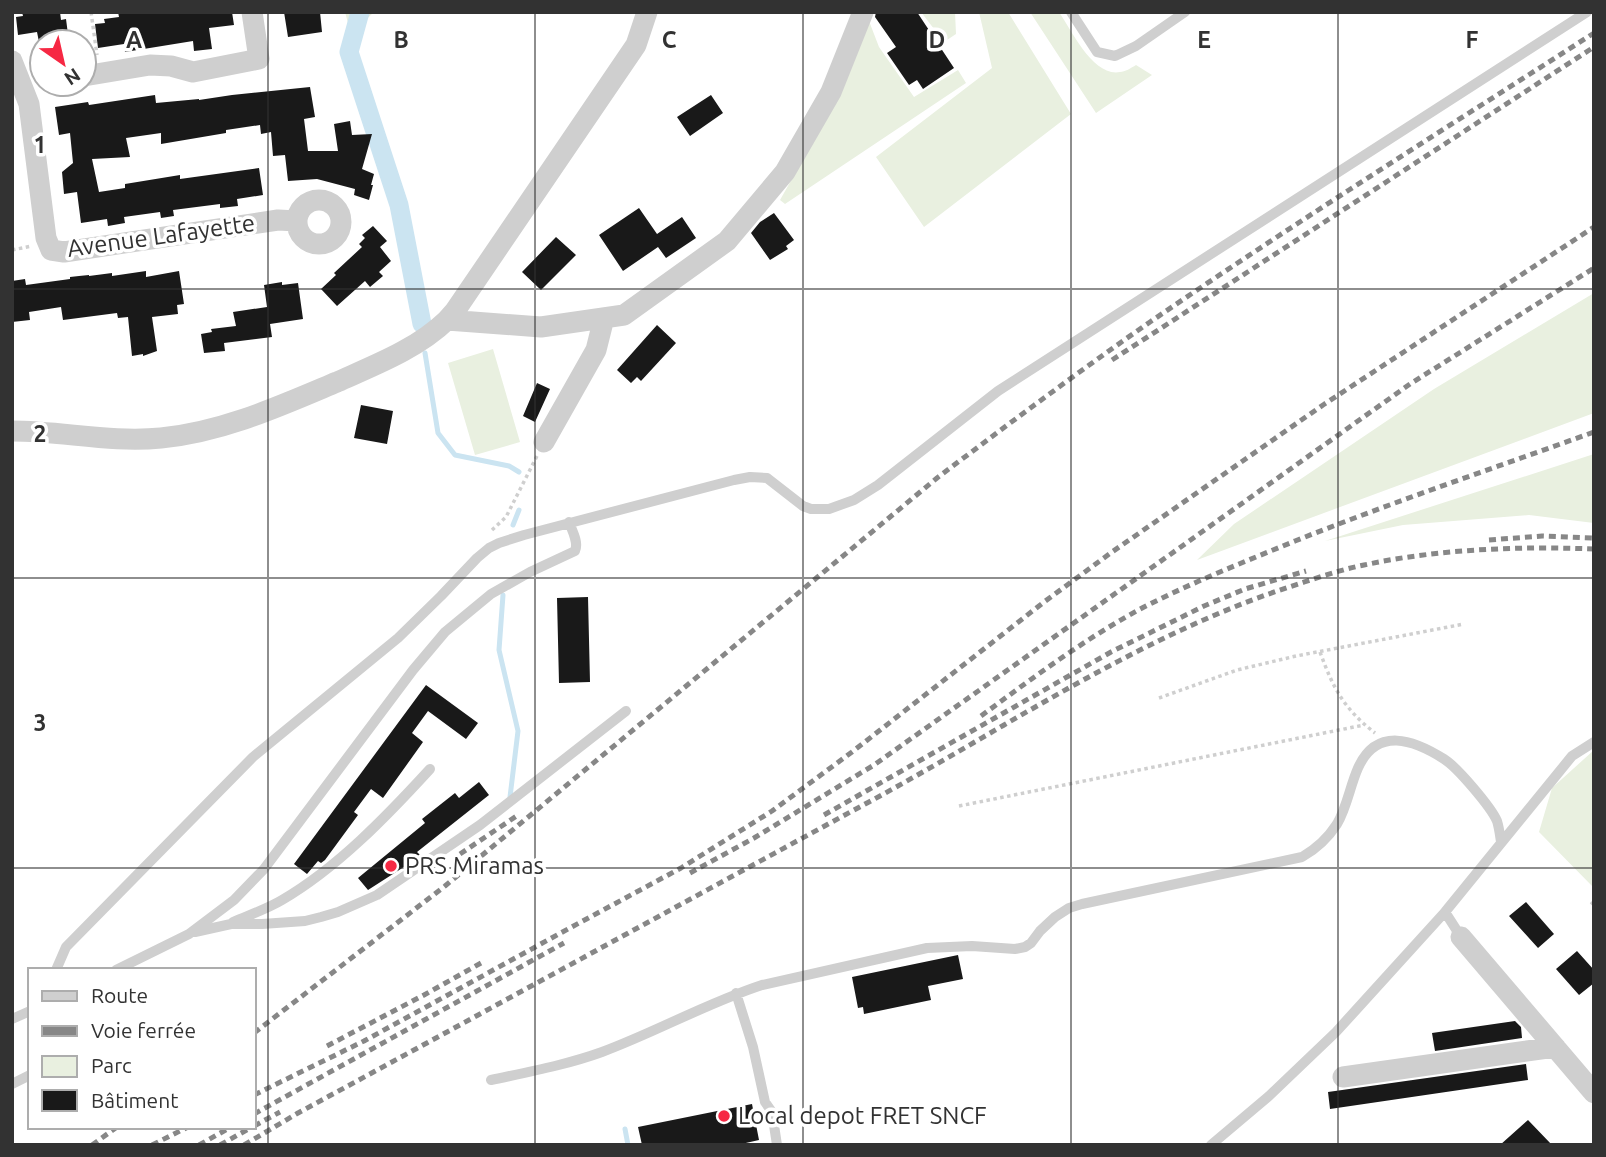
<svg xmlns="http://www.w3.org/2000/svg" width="1606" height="1157" font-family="Ubuntu,sans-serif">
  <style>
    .green { fill: #e9f0e0 }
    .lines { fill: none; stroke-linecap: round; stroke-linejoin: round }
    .stream { stroke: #cbe4f1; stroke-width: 5 }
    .canal { stroke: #cbe4f1; stroke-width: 19 }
    .building { fill: #191919 }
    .path { stroke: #cfcfcf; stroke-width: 3.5; stroke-dasharray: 3.5 3.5; stroke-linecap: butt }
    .service { stroke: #cfcfcf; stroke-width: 10 }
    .minor { stroke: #cfcfcf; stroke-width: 21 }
    .rail { stroke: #878787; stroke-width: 5; stroke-dasharray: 7 5; stroke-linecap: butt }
    .grid { fill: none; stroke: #323232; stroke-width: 2; stroke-opacity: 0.55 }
    .poi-dot { fill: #f62843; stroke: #fff; stroke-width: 2.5 }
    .labels { text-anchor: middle; stroke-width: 7; stroke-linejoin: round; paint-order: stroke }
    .street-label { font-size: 24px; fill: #323232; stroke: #fff }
    .poi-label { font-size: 24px; fill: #323232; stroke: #fff; text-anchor: start }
    .grid-label { font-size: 23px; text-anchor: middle; font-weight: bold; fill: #323232; stroke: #fff; stroke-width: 7; stroke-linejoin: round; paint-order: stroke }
  </style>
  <rect width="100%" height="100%" fill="#fff"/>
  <path class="green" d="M345,12H374L351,34Z
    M921,12H955L956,34L944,42Z
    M979,12H1008L1071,114L924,227L876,157L992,68Z
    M1030,12H1059C1072,31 1093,77 1120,72C1125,72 1131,68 1136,65L1152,75L1096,113Z
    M869,21L879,47L914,97L958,70L966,83L785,204L780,200L826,119Z
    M1594,293V413L1197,560L1234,524L1434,389Z
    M493,349L520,442L475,455L448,363Z
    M1594,454V523L1529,515L1403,525L1325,541Z
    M1594,750V888L1539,832L1552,788Z"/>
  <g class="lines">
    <path class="stream" d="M425,353L438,433L455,455L509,466L519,472
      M513,525L519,510
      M503,595L499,650L518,731L510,797
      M625,1129L628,1145"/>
    <path class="canal" d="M360,12L349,52L399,205L422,324"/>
  </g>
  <path class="building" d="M22,12H60L61,20L66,19L69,42H39L37,32L18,35L16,17L23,16Z
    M118,12H232L234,25L209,28L212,49L194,51L193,41L125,52L124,44L98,48L95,24L105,23L104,19L119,17Z
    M284,12H320L322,32L288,37Z
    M876,12H917L954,68L923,89L917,80L909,85L887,53L896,47L875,17Z
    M310,87L315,117L304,119L308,151H338L334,124L350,121L352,135L372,134L362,169L374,174L371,185H373L369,200L354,195L355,189L317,179L288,181L285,155L273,156L271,132L261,134L260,125L226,130V133L161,144V133L126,138L130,157L92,159L99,192L125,188V184L180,175V179L259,168L263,195L237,199L238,206L220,208V204L173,210L174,216L161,218L160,212L124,217L125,223L108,226L107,219L81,223L77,192L64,194L62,172L73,163L70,133L59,135L55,107L88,102L89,105L155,95L156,103L199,99V100L232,95Z
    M711,95L723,113L690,136L677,117Z
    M639,208L657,234L682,217L696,238L666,258L658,247L623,271L599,235Z
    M774,213L794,240L786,246L788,249L770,260L751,233L760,222Z
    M373,226L387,241L380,247L391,261L379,272L383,276L370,287L365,281L337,306L321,289L336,275L334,273L362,247L359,244L365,238L362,235Z
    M556,237L576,255L541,290L522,272Z
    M146,271V277L179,271L184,304L177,305L178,314L152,317L157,351L143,356V354L132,356L128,317L118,318L117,313L63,320L61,307L29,312L30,320L12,322V281L25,279L26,285L70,279V277L79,276L89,275V276L112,273V276Z
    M282,282V285L298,283L303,319L270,324L272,337L224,343L225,351L204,353L201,334L212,332L211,329L236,326L233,312L267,307L264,285Z
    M657,325L676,343L641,381L637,377L631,383L617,370Z
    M537,383L550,389L535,422L523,416Z
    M361,405L393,411L387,444L354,438Z
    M588,597L590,682L559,683L557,598Z
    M426,685L478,723L466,739L428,711L412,733L423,742L383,798L371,789L354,812L358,815L325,860L321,863L318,861L307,874L294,864Z
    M479,782L489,795L417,852L421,856L368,890L358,878L425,823L422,819L455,793L459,798Z
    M1526,902L1554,934L1538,948L1509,916Z
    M1577,951L1594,970V983L1579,995L1556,969Z
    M958,955L963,979L928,986L931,1000L864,1014L863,1007L858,1008L852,977Z
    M1515,1021L1521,1027L1522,1038L1435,1051L1432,1033Z
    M1526,1064L1528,1080L1330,1109L1328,1092Z
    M752,1104L759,1140L737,1145H642L638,1127Z
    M1528,1120L1552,1145H1500Z"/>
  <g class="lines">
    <path class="path" d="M91,12L97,55
      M12,250L32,246
      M492,530L506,517L537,456
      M1320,652C1333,688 1344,709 1375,733
      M1159,698L1237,670L1296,656L1464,624
      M959,806L1364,725
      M1591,902L1594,905"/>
    <path class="service" d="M1071,12L1097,52L1115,56L1136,46L1185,12
      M1445,912L1461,937
      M233,922C249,915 267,909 282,900C337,868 387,816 430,769
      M195,932L231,924H262L305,921L321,917L338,912L377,895L480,825L626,711
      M56,970L66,947L253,757L398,638L441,596L477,558L489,548L499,543L524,535L734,480L750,477L767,478L803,506L811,509H829L854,500L878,485L998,391L1587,12
      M116,970L189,934L234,900L264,869L413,670L445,632L491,594L530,572L575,551C579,542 572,531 569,522
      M736,993L753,1047L765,1102L772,1112L777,1145
      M12,1019L30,1011
      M491,1080C528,1072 566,1065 602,1052C656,1032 707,1003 762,985L927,948L972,946L1015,949L1025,947L1031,943L1040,931L1055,917L1069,908L1082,904L1302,857C1316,849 1328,838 1337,824C1347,807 1350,786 1358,768C1377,726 1414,740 1444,759C1457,767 1491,807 1497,821C1499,827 1500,835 1501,842
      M12,1084L30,1075
      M1211,1145L1269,1096L1336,1032L1445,912L1572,756L1594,742"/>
    <path class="minor" d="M12,61L29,104L46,238L51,250L64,252L278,220L297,221
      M84,76L150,65L171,66L193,72L259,59L252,12
      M297 222a22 22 0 1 1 44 0a22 22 0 1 1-44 0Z
      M447,320L455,311L636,45L647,12
      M12,431C62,431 111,443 161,438C223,432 280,406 337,382C375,365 417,349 447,320L541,327L624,315L727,241L785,172L831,92L863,12
      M544,442L596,350L604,318
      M1461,937L1594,1093
      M1343,1077L1555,1047"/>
    <path class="rail" d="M1112,360L1594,47
      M1489,540L1542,536L1594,538
      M981,716C1034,677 1086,638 1144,607C1193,582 1244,562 1295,541C1393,502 1494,468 1594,432
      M824,815L1111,652L1204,606L1245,589L1306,571
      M460,854L518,815
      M690,873L754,838L874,765L1410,384L1594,268
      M254,1033L445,886L937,478C1007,425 1078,372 1150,322C1296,222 1446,128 1594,33
      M327,1046L424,995L481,963
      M254,1095L364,1041L568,929L681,868L772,811L852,752L1044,602L1112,552L1323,405L1594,227
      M254,1114L564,943
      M254,1126L280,1112
      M92,1145L117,1127
      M152,1145L188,1127
      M199,1145L231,1127
      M220,1145L252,1127
      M244,1145L298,1113C488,1010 677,906 867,803C1006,728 1137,637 1289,587C1314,579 1339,570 1364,565C1438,549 1519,546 1594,549"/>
  </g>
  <path class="grid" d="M268,12V1145M535,12V1145M803,12V1145M1071,12V1145M1338,12V1145M12,289H1594M12,578H1594M12,868H1594"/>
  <g class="poi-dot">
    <circle cx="391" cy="866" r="7"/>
    <circle cx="724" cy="1116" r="7"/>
  </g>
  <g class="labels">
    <g class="street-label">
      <text transform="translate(161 236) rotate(-8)" y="8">Avenue Lafayette</text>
    </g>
    <g class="poi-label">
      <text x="405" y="874">PRS Miramas</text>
      <text x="738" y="1124">Local depot FRET SNCF</text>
    </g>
  </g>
  <g class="grid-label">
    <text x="134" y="48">A</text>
    <text x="401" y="48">B</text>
    <text x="669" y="48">C</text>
    <text x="937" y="48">D</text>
    <text x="1204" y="48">E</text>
    <text x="1472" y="48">F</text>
    <text x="40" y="153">1</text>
    <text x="40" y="442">2</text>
    <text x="40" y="731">3</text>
  </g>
  <rect width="1606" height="1157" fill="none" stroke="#323232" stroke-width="28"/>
  <rect x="28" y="968" width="228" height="161" fill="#ffffff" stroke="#adadad" stroke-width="2"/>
  <rect x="42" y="991" width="35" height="10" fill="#cfcfcf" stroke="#adadad" stroke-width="2"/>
  <text x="91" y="1003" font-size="21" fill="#323232">Route</text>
  <rect x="42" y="1026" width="35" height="10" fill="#878787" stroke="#adadad" stroke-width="2"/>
  <text x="91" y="1038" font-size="21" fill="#323232">Voie ferrée</text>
  <rect x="42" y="1056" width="35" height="21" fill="#e9f0e0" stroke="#adadad" stroke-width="2"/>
  <text x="91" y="1073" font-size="21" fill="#323232">Parc</text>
  <rect x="42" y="1090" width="35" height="21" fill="#191919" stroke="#adadad" stroke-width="2"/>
  <text x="91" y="1108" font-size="21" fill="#323232">Bâtiment</text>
  <g transform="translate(63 63) rotate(146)"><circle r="33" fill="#ffffff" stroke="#adadad" stroke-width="2"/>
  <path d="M0-5L12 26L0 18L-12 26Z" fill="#f62843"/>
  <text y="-10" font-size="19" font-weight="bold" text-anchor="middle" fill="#323232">N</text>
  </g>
</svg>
